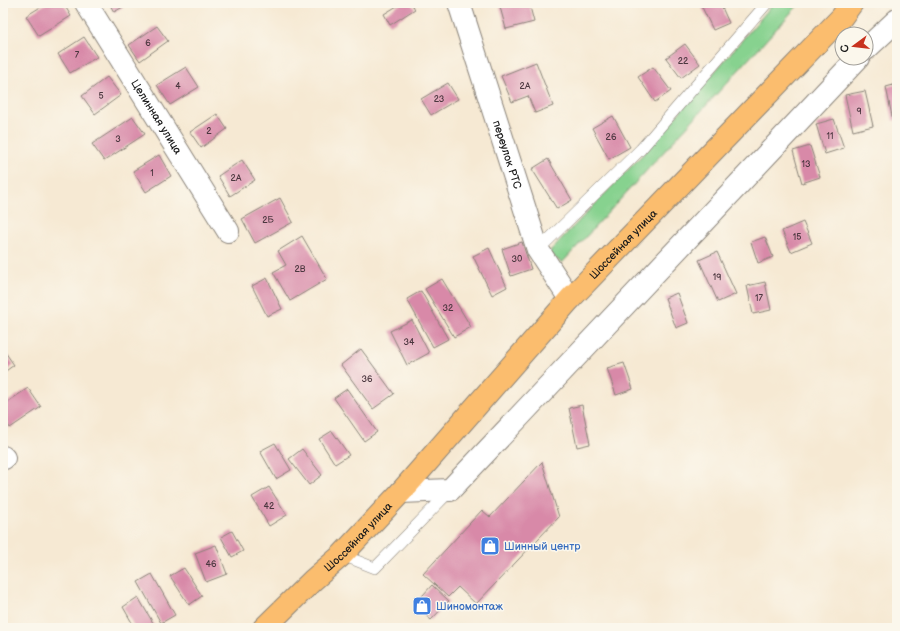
<svg xmlns="http://www.w3.org/2000/svg" width="900" height="631" font-family="'Balsamiq Sans',sans-serif">
  <style>
    .green { fill: #87d28f; stroke: #527756 }
    .building { fill: #d889a8 }
    .lines { fill: none; stroke-linecap: round; stroke-linejoin: round }
    .service-casing { stroke: #898278; stroke-width: 12 }
    .minor-casing { stroke: #898278; stroke-width: 24 }
    .primary-casing { stroke: #898278; stroke-width: 24 }
    .service { stroke: #fff; stroke-width: 11 }
    .minor { stroke: #fff; stroke-width: 22 }
    .primary { stroke: #fbbd6e; stroke-width: 22 }
    .labels { text-anchor: middle; stroke-width: 3; stroke-linejoin: round; paint-order: stroke }
    .number-label { font-size: 9px; fill: #4b373f }
    .street-label { font-size: 11px; fill: #1c1c1c; stroke: #fbf7ec }
    .shop-label { font-size: 11px; fill: #366cbe; stroke: #fbf7ec; text-anchor: start }
  </style>
  <rect width="100%" height="100%" fill="#fbf7ec"/>
  <filter id="ink" filterUnits="userSpaceOnUse"><feTurbulence type="fractalNoise" baseFrequency=".025" numOctaves="2"/><feDisplacementMap in="SourceGraphic" scale="8" xChannelSelector="R" yChannelSelector="G"/><feConvolveMatrix kernelMatrix="1 2 1 2 8 2 1 2 1" color-interpolation-filters="sRGB"/></filter>
  <filter id="wash" filterUnits="userSpaceOnUse"><feTurbulence type="fractalNoise" baseFrequency=".012" numOctaves="4" result="noise"/><feDisplacementMap in="SourceGraphic" scale="16" xChannelSelector="R" yChannelSelector="G"/><feGaussianBlur stdDeviation="0.9" result="paint"/><feColorMatrix in="noise" values="0 0 0 0 0 0 0 0 0 0 0 0 0 0 0 0 0 1.4 0 .05"/><feComposite in="paint" operator="in"/></filter>
  <g filter="url(#wash)">
    <rect width="100%" height="100%" fill="#f6e9d3"/>
    <path class="green" d="M774,3H800L562,263L548,253L646,151Z"/>
    <g id="blocks">
      <path class="building" d="M47,3H63L71,16L39,36L26,16Z
        M109,3H130L114,12Z
        M402,3H411L415,9L390,25L384,14Z
        M515,3H529L534,22L506,29L500,7Z
        M700,3H720L729,23L713,30Z
        M157,26L168,41L140,61L129,45Z
        M84,37L97,57L70,73L58,54Z
        M685,44L700,64L681,78L666,58Z
        M536,62L553,106L535,113L528,96L512,102L501,76Z
        M186,67L199,87L170,105L157,85Z
        M653,67L671,91L655,102L638,77Z
        M107,77L121,95L95,114L82,96Z
        M448,83L458,99L431,115L421,99Z
        M897,84V120L893,121L886,87Z
        M865,91L873,126L853,131L845,95Z
        M217,114L227,129L201,148L190,132Z
        M613,116L630,147L609,159L592,128Z
        M133,117L145,134L104,161L92,144Z
        M834,119L844,148L825,154L816,124Z
        M810,146L820,177L802,183L793,151Z
        M159,155L171,176L146,192L133,171Z
        M548,159L572,200L557,209L532,169Z
        M242,160L255,180L230,196L218,176Z
        M280,198L293,222L255,243L242,219Z
        M803,222L812,243L791,252L782,231Z
        M302,236L327,279L290,301L273,272L286,265L278,251Z
        M765,237L773,257L758,263L751,242Z
        M522,242L531,269L511,276L502,249Z
        M489,248L507,287L492,295L473,256Z
        M717,252L736,294L718,302L699,260Z
        M267,278L282,309L267,316L252,286Z
        M442,279L471,327L454,337L425,289Z
        M765,282L771,310L753,314L747,286Z
        M421,291L448,339L433,347L407,299Z
        M677,293L688,323L676,328L665,298Z
        M412,320L429,353L407,365L390,331Z
        M3,349L14,365L3,373Z
        M361,349L394,394L373,409L341,365Z
        M624,363L633,389L616,395L607,368Z
        M28,388L41,407L10,428L3,417V405Z
        M347,389L377,432L364,441L334,398Z
        M582,405L590,444L577,447L569,408Z
        M332,431L349,455L335,464L319,439Z
        M275,443L291,470L276,479L260,451Z
        M302,449L322,475L309,485L289,459Z
        M542,462L559,517L476,604L458,587L448,597L423,574L482,510L490,517Z
        M269,487L287,515L269,526L252,497Z
        M232,531L243,551L232,557L221,537Z
        M216,545L227,574L206,582L195,553Z
        M184,568L202,596L189,605L170,576Z
        M152,574L175,615L161,623L138,582Z
        M432,585L449,601L431,620L414,605Z
        M138,597L156,628H135L123,607Z"/>
    </g>
  </g>
  <g filter="url(#ink)">
    <use href="#blocks" fill-opacity="0" stroke="#898278" stroke-width="1"/>
    <g class="lines">
      <g class="service-casing">
        <path id="service" d="M538,250L641,149L767,3
          M342,555L375,568L449,492"/>
      </g>
      <g class="minor-casing">
        <g id="minor">
          <path id="s1" d="M86,3L228,231"/>
          <path id="s2" d="M459,3L538,250L570,299"/>
          <path d="M866,49L897,20"/>
          <path d="M3,457L4,458"/>
          <path d="M401,492L450,490L858,58"/>
        </g>
      </g>
      <g class="primary-casing">
        <g id="primary">
          <path id="s3" d="M264,628L313,580L342,555L401,492L570,299L841,18L852,3"/>
        </g>
      </g>
      <use href="#service" class="service"/>
      <use href="#minor" class="minor"/>
      <use href="#primary" class="primary"/>
    </g>
  </g>
  <defs>
    <g id="shop-square" transform="scale(1)"><rect x="-9" y="-9" width="18" height="18" rx="4" fill="#3f7fe0" stroke="#fbf7ec"/><path d="M-5-2.5h2.3a2.7 3.5 0 0 1 5.4 0H5L5.5 6h-11ZM-1.5-2.5h3a1.5 2.3 0 0 0-3 0Z" fill="#fff"/></g>
  </defs>
  <g fill-rule="evenodd">
    <use href="#shop-square" x="490" y="546"/>
    <use href="#shop-square" x="422" y="606"/>
  </g>
  <g class="labels">
    <g class="number-label">
      <text x="148" y="46">6</text>
      <text x="77" y="58">7</text>
      <text x="683" y="64">22</text>
      <text x="178" y="89">4</text>
      <text x="525" y="89">2А</text>
      <text x="101" y="99">5</text>
      <text x="439" y="102">23</text>
      <text x="859" y="114">9</text>
      <text x="209" y="134">2</text>
      <text x="830" y="139">11</text>
      <text x="611" y="140">26</text>
      <text x="118" y="142">3</text>
      <text x="806" y="167">13</text>
      <text x="152" y="176">1</text>
      <text x="236" y="181">2А</text>
      <text x="268" y="223">2Б</text>
      <text x="797" y="240">15</text>
      <text x="517" y="262">30</text>
      <text x="300" y="272">2В</text>
      <text x="717" y="280">19</text>
      <text x="759" y="301">17</text>
      <text x="448" y="311">32</text>
      <text x="409" y="345">34</text>
      <text x="367" y="382">36</text>
      <text x="269" y="509">42</text>
      <text x="211" y="567">46</text>
    </g>
    <g class="street-label">
      <text dy="4" stroke="none"><textPath href="#s1" startOffset="134">Целинная улица</textPath></text>
      <text dy="4" stroke="none"><textPath href="#s2" startOffset="159">переулок РТС</textPath></text>
      <text dy="4" stroke="none"><textPath href="#s3" startOffset="526">Шоссейная улица</textPath></text>
      <text dy="4" stroke="none"><textPath href="#s3" startOffset="131">Шоссейная улица</textPath></text>
    </g>
    <g class="shop-label">
      <text x="504" y="550">Шинный центр</text>
      <text x="436" y="610">Шиномонтаж</text>
    </g>
  </g>
  <rect width="900" height="631" fill="none" stroke="#fbf7ec" stroke-width="16"/>
  <g transform="translate(854 46) rotate(255)"><circle r="19" fill="#fbf7ec" stroke="#a29f99"/>
  <path d="M0-3L7 15L0 10L-7 15Z" fill="#c8321e"/>
  <text y="-6" font-size="11" font-weight="bold" text-anchor="middle" fill="#1c1c1c">С</text>
  </g>
</svg>
